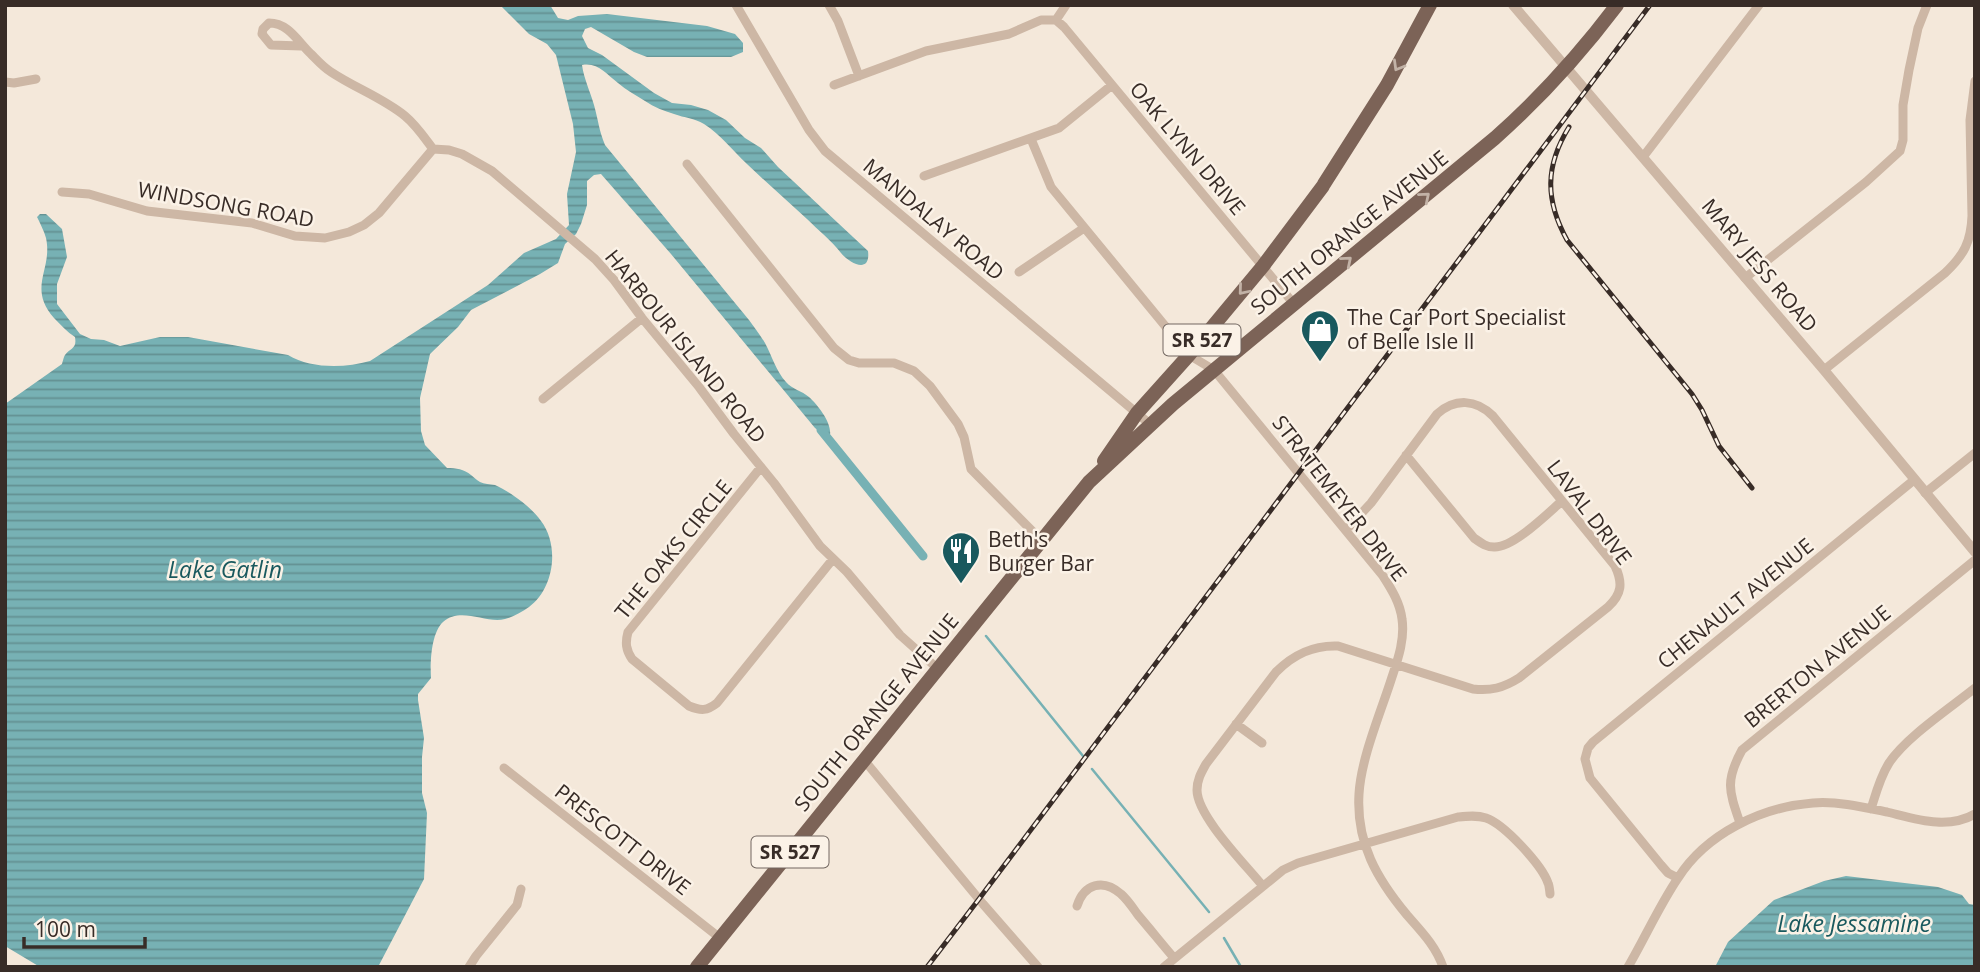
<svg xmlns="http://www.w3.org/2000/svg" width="1980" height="972" font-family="'Open Sans',sans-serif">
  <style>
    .water { fill: url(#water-rules) }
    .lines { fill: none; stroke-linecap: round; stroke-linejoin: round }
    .stream { stroke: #77b1b4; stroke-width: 2.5 }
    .canal { stroke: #77b1b4; stroke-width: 9 }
    .minor { stroke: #cdb7a5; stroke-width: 9 }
    .tertiary { stroke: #cdb7a5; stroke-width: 10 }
    .primary { stroke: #7c6357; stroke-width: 14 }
    .rail-casing { stroke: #382c27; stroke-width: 5 }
    .rail { stroke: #fbf2e7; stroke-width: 2.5; stroke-dasharray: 8; stroke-linecap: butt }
    .oneway { stroke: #c2b2a6 }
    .labels { text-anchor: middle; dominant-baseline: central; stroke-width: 5; stroke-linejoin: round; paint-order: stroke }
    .shield { fill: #fbf2e7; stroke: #726761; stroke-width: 2 }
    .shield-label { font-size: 19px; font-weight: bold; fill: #382c27 }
    .street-label { font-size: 21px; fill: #382c27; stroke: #fbf2e7 }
    .poi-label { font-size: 21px; fill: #382c27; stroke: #fbf2e7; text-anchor: start }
    .water-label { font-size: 23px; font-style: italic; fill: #19595e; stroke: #fbf2e7 }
  </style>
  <defs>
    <pattern id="water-rules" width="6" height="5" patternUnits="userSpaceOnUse" patternTransform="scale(1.75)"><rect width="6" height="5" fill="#77b1b4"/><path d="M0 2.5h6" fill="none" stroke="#639092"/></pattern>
  </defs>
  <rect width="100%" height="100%" fill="#f4e8da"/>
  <path class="water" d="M500,5h50l8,13 10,2 10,-4 29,-2 100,12 28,8 8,9v9l-12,5h-84l-13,-5 -43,-25 -6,2 -3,7 6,12 14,7 52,38 18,10 19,2 17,5 18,10 19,18 16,10 17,19 90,84c3,24 -19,12 -27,2 -10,-13 -23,-23 -34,-34 -20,-18 -40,-36 -60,-55 -14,-13 -26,-29 -43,-40 -10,-6 -19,-6 -30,-10 -10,-3 -20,-7 -29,-13 -9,-6 -19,-11 -27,-18 -12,-9 -20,-21 -36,-18 2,14 8,26 12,40 4,14 5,26 11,40l144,175c5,7 11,15 16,23 7,13 11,28 21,39 6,7 16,9 23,15 9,8 23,26 21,38l-3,2 -12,-9 -144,-174 -70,-80 -7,1 -7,6v24l-6,19 -5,10 -11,10 -7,19 -18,11 -69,36 -13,17 -28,27 -10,44 1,33 4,14 22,23c9,0 17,1 24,7 3,2 5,5 9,7 4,2 10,2 15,3 6,3 14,7 19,11 9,6 21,16 27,25 19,25 13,68 -12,86 -7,5 -16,10 -24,12 -19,5 -44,-13 -62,3 -12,11 -13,41 -12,56l-13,16v6l6,38 -2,19v36l5,20 -3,66 -46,88h-338l-35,-21v-542l57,-40c0,0 2,-8 3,-9 6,-8 12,-6 10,-18 -8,-5 -14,-12 -21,-19 -27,-31 -1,-48 -8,-80 -2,-7 -6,-15 -9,-21l3,-3h6l16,15 5,28 -10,27v20l23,30 11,5 13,1 16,6 40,-9h28l100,18c23,14 57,13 82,6l118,-76 36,-32 32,-14 13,-14 -2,-31 9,-42 -3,-28 -17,-69 -9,-11 -18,-10z
    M1846,876l92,11 24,8 7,9 6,1v62h-260l13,-25 46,-42 50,-19z"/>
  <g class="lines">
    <path class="stream" d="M986,636l97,120
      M1092,769l117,143
      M1224,938l17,29"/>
    <path class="canal" d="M821,430l102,126"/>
    <path class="minor" d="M736,5l73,125 16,21 326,274
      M829,5l9,16 21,55
      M1056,20l10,-15
      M301,46l-30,-1 -9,-11 1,-5 6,-6c20,0 29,19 42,31 6,6 12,13 20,18 24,16 52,26 74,44 11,9 19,21 28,33
      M5,82l9,1 22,-4
      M834,85l92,-34 83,-17 32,-14h15l8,7 230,277
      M1031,139l20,48 138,168 25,15 169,206c9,14 17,27 19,43 3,20 -4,40 -10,58 -11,35 -31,81 -33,117 -3,49 18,85 48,121 14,16 29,31 36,52
      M433,149l16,1 13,4 30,17 103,88 19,21 28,38 57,69 35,47 40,49 46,63 27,26 53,63 38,34
      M1643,157l116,-152
      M687,164l147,184 15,12 10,3h35l20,8 16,15 28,38 6,13 7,32 71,72
      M924,176l135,-48 53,-43
      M62,192l27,2 58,17 105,12 43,13 30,2 24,-6 15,-7 15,-12 54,-64
      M1019,272l65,-44
      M1745,278l121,-96 34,-31 3,-11v-35l6,-35 9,-42 9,-23
      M1824,370l121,-97c19,-18 26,-31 27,-57l-2,-96 5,-39
      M543,399l99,-81
      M1406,455l68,83c7,5 12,9 20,9 19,1 53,-33 68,-46
      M761,467l-133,165c-3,11 -2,18 4,27l57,47c12,5 18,5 28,-3l116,-144
      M1925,493l50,-40
      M1236,724l26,19
      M864,760l119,144 55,63
      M504,768l216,170
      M1871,809c5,-16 9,-32 18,-46 16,-25 61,-55 86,-75
      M1740,823c-11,-32 -15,-42 2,-73l233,-190
      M1678,878l-10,-5 -7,-8 -71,-87 -5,-19 3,-11 5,-6 321,-262
      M1262,885c-17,-21 -65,-69 -65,-95 0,-10 4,-17 9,-26l70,-92c18,-18 37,-27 62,-26l135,43c18,2 30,-1 46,-11l89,-71c14,-13 15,-24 7,-41l-122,-150c-17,-17 -38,-18 -56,-2l-66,89 -25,27
      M1077,906c7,-22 26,-28 44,-12 6,5 12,14 17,21 12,14 24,29 36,43
      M469,967l7,-11 41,-51 4,-16
      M1164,967l119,-97 15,-7 160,-46c10,-1 19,-2 28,1 18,6 56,47 62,65 1,1 2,10 2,11
      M1628,967c17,-29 31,-61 50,-89 28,-44 83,-71 135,-75 24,-2 50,4 74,9 29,7 60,18 88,2"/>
    <path class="tertiary" d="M1513,5l311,365 151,182"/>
    <path class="primary" d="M1324,184l63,-99 43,-80
      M1104,461l33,-48 52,-58 74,-89 60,-80
      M697,967l392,-485 84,-78 322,-266c45,-40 85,-84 122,-133"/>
    <defs>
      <path id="rail" d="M1569,127c-24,39 -24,73 -2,113l125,154 10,16 17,36 33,42
        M927,967l52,-68 671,-894"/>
    </defs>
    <use href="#rail" class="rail-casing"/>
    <use href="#rail" class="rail"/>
  </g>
  <defs><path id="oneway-chevron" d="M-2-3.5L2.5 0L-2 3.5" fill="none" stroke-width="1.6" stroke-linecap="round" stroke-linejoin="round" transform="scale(1.75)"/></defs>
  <g class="oneway">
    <use href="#oneway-chevron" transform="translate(1398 66) rotate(120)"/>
    <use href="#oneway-chevron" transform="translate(1425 197) rotate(-40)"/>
    <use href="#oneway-chevron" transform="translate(1347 261) rotate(-40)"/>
    <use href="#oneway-chevron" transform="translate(1243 290) rotate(130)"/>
  </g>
  <defs>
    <symbol id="shop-pin" viewBox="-11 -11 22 30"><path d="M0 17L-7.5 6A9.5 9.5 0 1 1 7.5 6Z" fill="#19595e" stroke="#fbf2e7"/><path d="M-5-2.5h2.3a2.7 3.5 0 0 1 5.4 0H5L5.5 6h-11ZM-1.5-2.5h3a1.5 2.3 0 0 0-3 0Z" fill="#fff"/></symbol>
    <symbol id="restaurant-pin" viewBox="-11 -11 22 30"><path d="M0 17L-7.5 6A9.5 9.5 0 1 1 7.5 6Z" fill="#19595e" stroke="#fbf2e7"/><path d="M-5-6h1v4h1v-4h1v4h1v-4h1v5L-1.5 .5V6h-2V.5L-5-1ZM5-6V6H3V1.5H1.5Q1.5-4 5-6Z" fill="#fff"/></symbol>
  </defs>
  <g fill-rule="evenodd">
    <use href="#shop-pin" x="1298" y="307" width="44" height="60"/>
    <use href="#restaurant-pin" x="939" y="529" width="44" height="60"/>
  </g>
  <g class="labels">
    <g class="shield">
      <rect x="1163.5" y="324.5" width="77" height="31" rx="5"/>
      <rect x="751.5" y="836.5" width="77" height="31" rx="5"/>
    </g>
    <g class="shield-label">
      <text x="1202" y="340">SR 527</text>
      <text x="790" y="852">SR 527</text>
    </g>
    <g class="street-label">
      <text transform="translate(1188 148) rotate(50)">OAK LYNN DRIVE</text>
      <text transform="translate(226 204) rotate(10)">WINDSONG ROAD</text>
      <text transform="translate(934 219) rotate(40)">MANDALAY ROAD</text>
      <text transform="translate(1349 232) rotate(-39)">SOUTH ORANGE AVENUE</text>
      <text transform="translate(1760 265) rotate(50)">MARY JESS ROAD</text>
      <text transform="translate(686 346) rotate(51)">HARBOUR ISLAND ROAD</text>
      <text transform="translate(1340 498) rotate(52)">STRATEMEYER DRIVE</text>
      <text transform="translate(1590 512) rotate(53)">LAVAL DRIVE</text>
      <text transform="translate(673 549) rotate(-51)">THE OAKS CIRCLE</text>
      <text transform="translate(1735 603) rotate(-39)">CHENAULT AVENUE</text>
      <text transform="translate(1817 666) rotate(-39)">BRERTON AVENUE</text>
      <text transform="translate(876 712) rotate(-51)">SOUTH ORANGE AVENUE</text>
      <text transform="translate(623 839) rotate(38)">PRESCOTT DRIVE</text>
    </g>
    <g class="poi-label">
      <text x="1347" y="317">The Car Port Specialist<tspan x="1347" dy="24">of Belle Isle ll</tspan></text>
      <text x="988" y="539">Beth's<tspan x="988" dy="24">Burger Bar</tspan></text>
    </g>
    <g class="water-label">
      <text x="225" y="569">Lake Gatlin</text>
      <text x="1854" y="923">Lake Jessamine</text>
    </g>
  </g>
  <rect width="1980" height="972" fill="none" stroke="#382c27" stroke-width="14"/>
  <path d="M24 937v10h121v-10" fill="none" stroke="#382c27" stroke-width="3.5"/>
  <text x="35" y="937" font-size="21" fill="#382c27" stroke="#fbf2e7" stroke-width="5" paint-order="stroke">100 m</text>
</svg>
